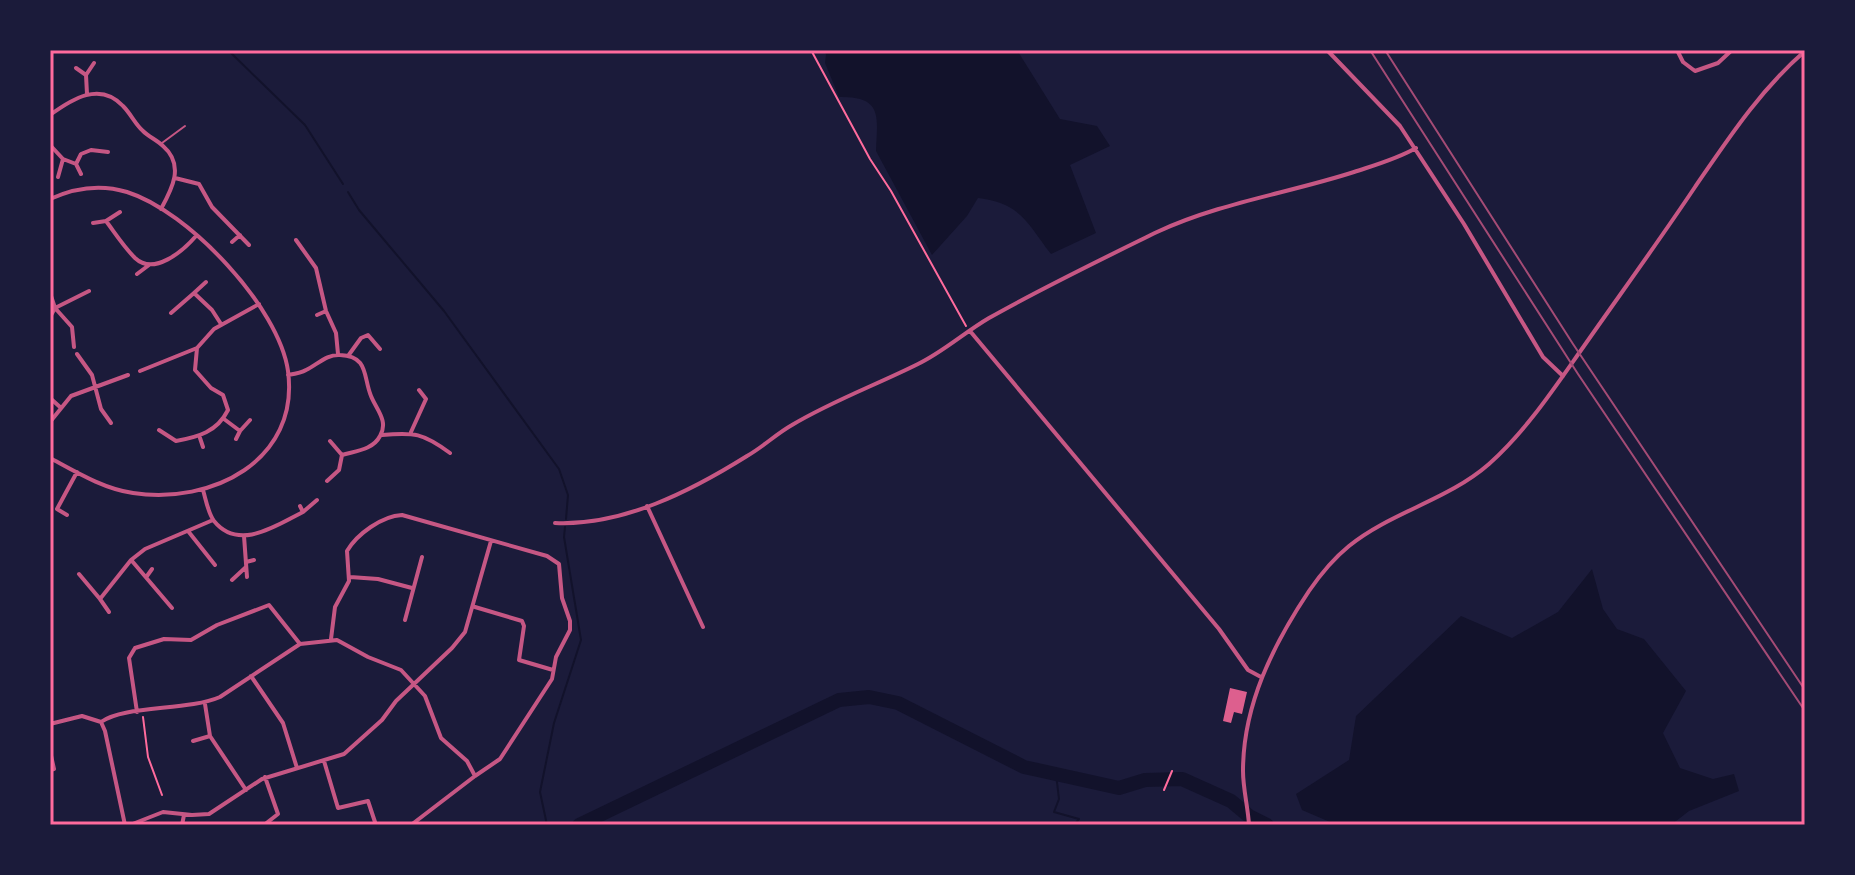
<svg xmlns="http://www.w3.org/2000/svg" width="1855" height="875" font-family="'Fira Sans',sans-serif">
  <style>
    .water { fill: #12122b }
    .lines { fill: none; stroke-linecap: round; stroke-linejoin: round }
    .stream { stroke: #12122b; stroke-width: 2 }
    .river { stroke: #12122b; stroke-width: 14 }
    .building { fill: #dd5f8e }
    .path { stroke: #ff6b9d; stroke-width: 2 }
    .service { stroke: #c65784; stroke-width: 2 }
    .minor { stroke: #c65784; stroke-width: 4 }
    .rail { stroke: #a44b75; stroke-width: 2 }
    .neatline { fill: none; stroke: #ff6b9d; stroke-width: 3 }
  </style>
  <rect width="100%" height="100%" fill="#1b1b3a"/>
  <path class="water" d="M822,50h195l43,69 37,7 13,20 -40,19 26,68 -45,21c-24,-31 -30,-51 -73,-56l-11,18 -35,39 -56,-104c1,-33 8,-55 -37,-54l-14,-34 1,-9z
    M1592,569l11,40 14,20 27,10 42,52 -23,42 17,35 33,11 21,-5 5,17 -50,20 -18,14h-334l-35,-15 -6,-16 53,-34 7,-44 105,-100 51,22 46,-26z"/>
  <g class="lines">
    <path class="stream" d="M228,50l77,75 38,59
      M348,192l11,18 85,101 115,158 9,26 -2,24
      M1056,774l3,25 -5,13 25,7 -5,6
      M547,825l-7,-33 14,-69 27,-83 -17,-103 1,-10"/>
    <path class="river" d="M579,825l260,-125 30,-3 29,6 126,64 95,21 26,-8 37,-1 49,22 18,15 18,9"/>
  </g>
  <path class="building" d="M1230,688l17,4 -5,22 -8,-2 -3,11 -8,-2z"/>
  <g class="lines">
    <path class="path" d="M811,50l59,109 21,32 75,135
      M143,717l5,40 14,38
      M1164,790l8,-19"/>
    <path class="service" d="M162,143l23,-17"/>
    <path class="minor" d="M1327,50l73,76 64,98 79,133 20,19
      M1677,50l6,12 12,9 23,-8 14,-13
      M76,68l10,7
      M87,94l-1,-19 8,-12
      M50,115c22,-16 50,-34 73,-9 8,8 12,18 20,25 6,6 14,9 20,15 22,19 9,43 -2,63
      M50,145l13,14 13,5 5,-10 10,-4 17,2
      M76,164l5,10
      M58,177l5,-18
      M175,178l24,6 13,23 37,38
      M50,199c24,-11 51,-15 77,-7 61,19 152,115 161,179 12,90 -77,134 -155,122 -29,-4 -57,-21 -83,-35
      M120,212l-14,9c9,12 18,26 29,37 19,18 48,-7 61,-22
      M93,223l13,-2
      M50,235h1
      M296,240l20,28 10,43 10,22 2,21
      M232,242l8,-7
      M137,274l12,-9
      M206,282l-12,11 18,17 9,14
      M50,293l5,15 -5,9
      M171,313l23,-20
      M317,315l9,-4
      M970,331l249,298 29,41 13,7
      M74,347l-2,-20 -17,-19 34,-17
      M77,354l15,21 9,34 10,14
      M348,356l13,-18 7,-3 12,14
      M140,371l57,-23
      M288,375c6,-1 13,-2 18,-5 12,-6 21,-16 34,-15 29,1 23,22 31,41 5,13 18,25 9,40 -7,14 -25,15 -38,19l-3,15 -12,11
      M50,398l10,9
      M224,419l16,12 10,-11
      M50,422l21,-26 57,-21
      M159,430l17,11c22,-4 41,-9 52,-31l-5,-15 -12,-7 -16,-18 2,-22 17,-19 45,-25
      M411,432l15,-33 -7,-9
      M382,435c32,-3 41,-2 68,18
      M200,438l3,9
      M236,439l4,-8
      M330,441l12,14
      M203,490c3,10 5,23 11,31 25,31 63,4 89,-9
      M300,506l3,6 14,-12
      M647,506l56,121
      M67,515l-10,-6 20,-37
      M555,523c68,3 136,-32 192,-67 16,-9 29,-22 45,-31 40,-24 84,-40 126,-61 25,-12 47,-32 71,-46 55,-31 111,-58 168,-86 62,-29 132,-39 197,-60 21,-7 43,-13 62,-24
      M188,531l27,34
      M244,536l3,41
      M132,561l40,47
      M246,562l8,-2
      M79,574l21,25
      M147,576l5,-7
      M350,577l28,2 34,9
      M232,580l14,-13
      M475,607l47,14 2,5 -5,34 34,10
      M109,612l-9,-13 31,-39 14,-11 68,-29
      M405,620l17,-63
      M300,644l37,-4 31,17 33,13 24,26 16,42 26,23 8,15 25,-17 52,-80 4,-22 14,-27v-9l-8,-23 -3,-34 -12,-8 -145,-41c-20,1 -45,19 -55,36l2,30 -14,26 -4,32
      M251,676l32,47 14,45
      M205,704l5,32 36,54
      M101,722c23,-17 87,-11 119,-25l80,-53 -31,-39 -52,20 -26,15 -27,-1 -29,9 -6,10 8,54
      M50,724l32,-8 19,6 4,9 20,94
      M193,741l17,-5
      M50,751l4,18 -4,1
      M324,761l14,47 30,-7 8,24
      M130,825l33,-13 29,3 17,-1 53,-35 82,-25 38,-34 14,-19 56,-53 13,-16 26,-91
      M182,825l2,-10
      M264,825l14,-11 -13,-37
      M411,825l64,-49
      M1249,825c-1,-18 -6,-36 -6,-54 0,-66 30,-126 66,-180 11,-16 24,-32 40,-45 42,-34 99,-46 140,-82 38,-34 66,-77 95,-118 37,-53 75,-105 111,-159 33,-48 65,-97 110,-136"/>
    <path class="rail" d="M1370,50l208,324 227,337
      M1385,50l188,294 232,346"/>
  </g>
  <rect width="1855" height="875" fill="none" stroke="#1b1b3a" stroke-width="104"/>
  <rect x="52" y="52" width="1751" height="771" class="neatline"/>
</svg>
